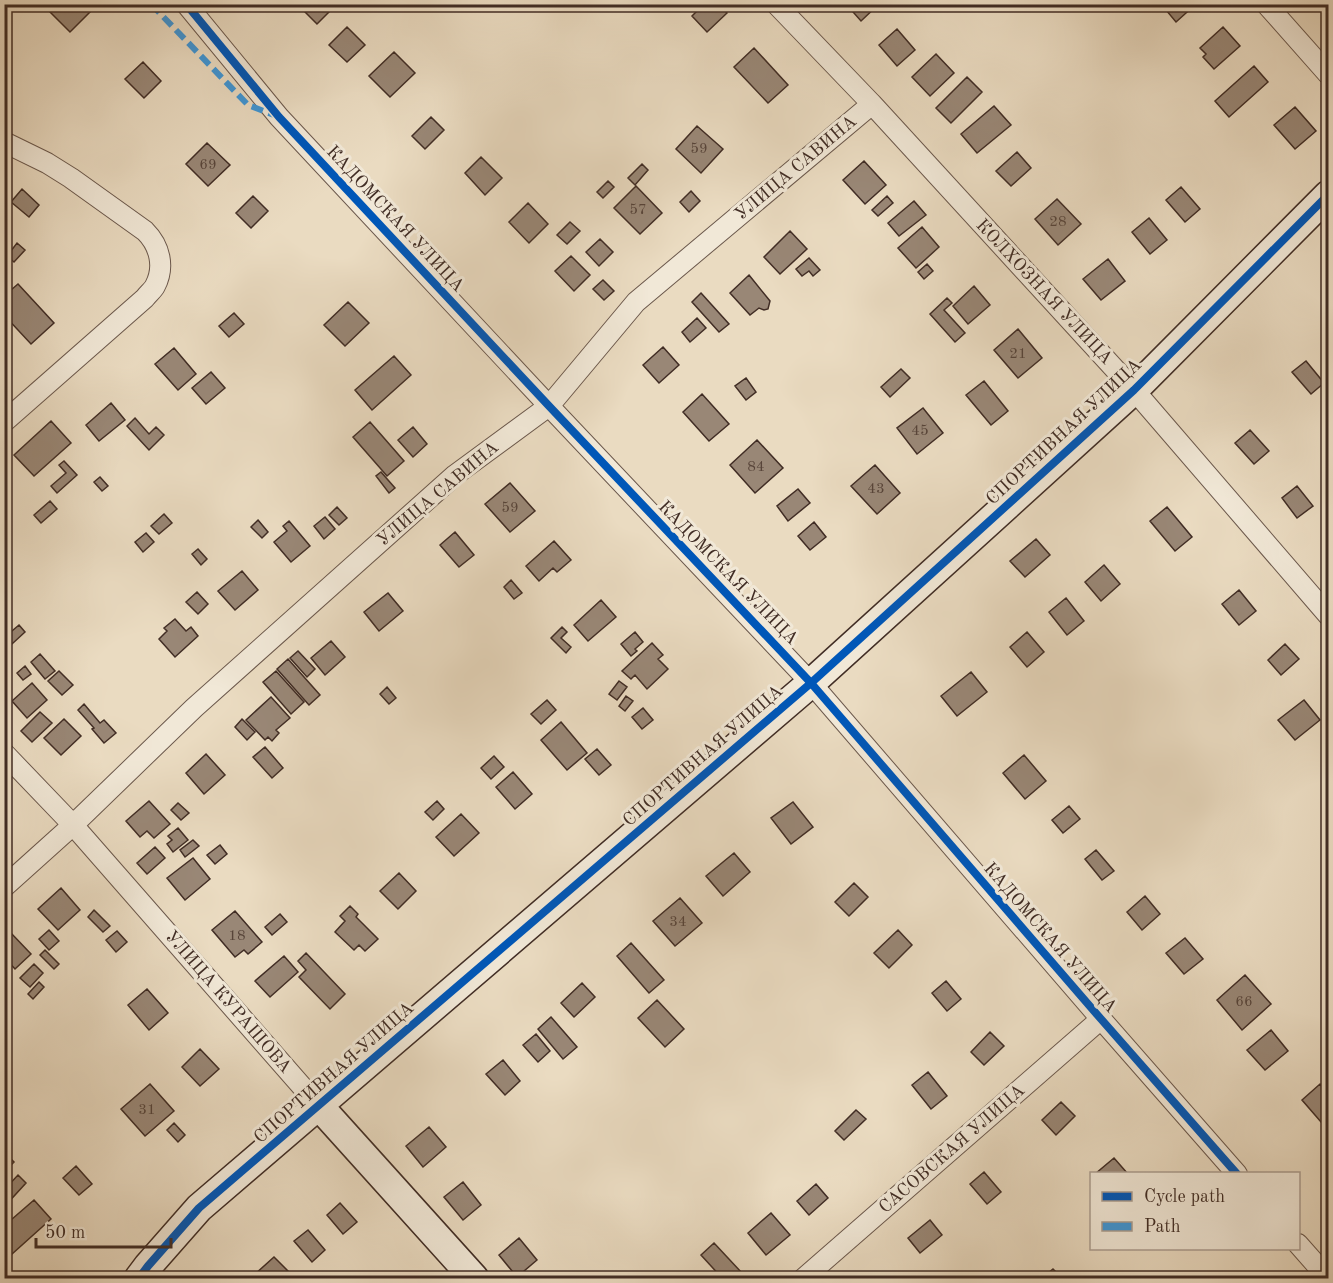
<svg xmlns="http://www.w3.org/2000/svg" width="1333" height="1283" font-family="'Old Standard TT',serif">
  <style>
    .building { fill: #998776; stroke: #412d25; stroke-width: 1.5 }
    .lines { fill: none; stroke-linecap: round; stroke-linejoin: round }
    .street-casing { stroke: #6b584c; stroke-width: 22 }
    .secondary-casing { stroke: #412d25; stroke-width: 31 }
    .street { stroke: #f1e8d7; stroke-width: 20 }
    .secondary { stroke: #f1e8d7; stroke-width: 28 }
    .quiet { stroke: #3f96d6; stroke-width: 6; stroke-dasharray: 12 6; stroke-linecap: butt }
    .cycleway-casing { stroke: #f1e8d7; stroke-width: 11 }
    .cycleway { stroke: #0057b8; stroke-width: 8 }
    .labels { text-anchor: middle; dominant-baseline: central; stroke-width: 6; stroke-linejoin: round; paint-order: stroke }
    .number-label { font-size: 15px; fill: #574439 }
    .street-label { font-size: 18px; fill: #412d25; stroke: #f1e8d7 }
  </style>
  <rect width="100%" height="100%" fill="#eadbc1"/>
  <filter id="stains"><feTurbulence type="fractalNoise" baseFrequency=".00333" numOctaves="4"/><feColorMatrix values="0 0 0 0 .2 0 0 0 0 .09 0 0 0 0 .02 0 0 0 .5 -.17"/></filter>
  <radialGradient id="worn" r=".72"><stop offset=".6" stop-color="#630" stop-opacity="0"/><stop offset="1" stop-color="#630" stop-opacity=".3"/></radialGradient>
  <path class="building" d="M56,4h26l8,8 -20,20 -21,-21z
    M308,4h23l3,3 -17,17 -14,-14z
    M704,4h15l8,9 -20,19 -15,-16z
    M846,4h33l-18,17z
    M1161,4h35l-20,18z
    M347,27l18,18 -18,17 -18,-17z
    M1223,27l17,19 -26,23 -11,-12 3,-3 -6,-6z
    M897,29l18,21 -18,16 -18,-21z
    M754,48l34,37 -20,18 -34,-36z
    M394,52l21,21 -25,24 -21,-21z
    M936,54l18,19 -24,23 -18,-19z
    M143,62l18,19 -17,17 -19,-19z
    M1254,66l14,16 -39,35 -14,-16z
    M967,77l15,15 -31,31 -15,-15z
    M994,106l17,19 -34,28 -16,-19z
    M1295,107l21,24 -21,18 -21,-24z
    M431,117l13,13 -19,19 -13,-13z
    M697,126l26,23 -22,24 -25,-24z
    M207,143l23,22 -22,21 -22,-22z
    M1017,152l14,16 -20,18 -15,-15z
    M481,157l21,21 -17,17 -20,-22z
    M864,161l22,24 -21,19 -22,-24z
    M642,164l6,6 -13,15 -7,-7z
    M608,181l6,6 -11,11 -6,-6z
    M636,186l26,27 -22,21 -26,-26z
    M1181,187l19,22 -15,13 -19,-22z
    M22,189l17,16 -10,12 -18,-15z
    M691,191l9,10 -11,11 -9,-10z
    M253,196l15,15 -17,17 -15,-15z
    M887,196l6,7 -15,13 -6,-6z
    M1057,199l24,25 -23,21 -23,-26z
    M914,201l12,14 -27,21 -11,-13z
    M528,203l20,21 -19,19 -20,-21z
    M1149,218l18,22 -17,14 -18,-22z
    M570,222l10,9 -13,13 -10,-9z
    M922,227l17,20 -23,21 -18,-20z
    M790,231l17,18 -27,25 -16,-17z
    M600,239l13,13 -14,14 -13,-14z
    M17,243l8,7 -11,12 -7,-6z
    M571,256l19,19 -16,16 -19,-20z
    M809,258l11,12 -7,6 -4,-5 -7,5 -6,-7z
    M1108,259l17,22 -24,19 -18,-21z
    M927,264l6,7 -9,8 -6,-7z
    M749,275l21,26 -2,8 -4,1 -5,-2 -9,7 -20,-22z
    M603,280l11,11 -10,9 -11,-11z
    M18,284l36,39 -23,21 -27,-29v-19z
    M974,286l16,19 -22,19 -15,-18z
    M701,293l28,31 -10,8 -27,-30z
    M947,298l5,5 -8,7 21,23 -10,9 -25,-28z
    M348,302l21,21 -24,23 -21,-21z
    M234,313l10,11 -15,13 -10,-11z
    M697,318l9,10 -16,14 -8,-10z
    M1018,329l24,29 -24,20 -24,-28z
    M663,347l16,18 -20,18 -16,-18z
    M174,348l22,26 -18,16 -23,-26z
    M394,356l17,19 -39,35 -17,-20z
    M1306,361l18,22 -13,11 -19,-22z
    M901,369l9,9 -20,19 -9,-10z
    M211,372l14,16 -19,16 -14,-16z
    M746,378l10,14 -10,8 -11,-14z
    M984,381l24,30 -17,14 -25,-30z
    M702,394l27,30 -20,17 -26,-29z
    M111,403l14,17 -26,21 -13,-16z
    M923,408l20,25 -26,21 -20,-26z
    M135,418l14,16 7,-7 8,8 -15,15 -22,-24z
    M51,421l20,22 -37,33 -20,-21z
    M370,422l34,39 -17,15 -34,-39z
    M413,427l14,17 -14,13 -15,-17z
    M1250,430l19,21 -15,13 -19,-21z
    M757,440l26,28 -28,25 -25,-28z
    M64,461l13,14 -20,18 -6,-7 15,-13 -7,-8z
    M875,465l25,28 -23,21 -26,-28z
    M381,472l14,16 -6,5 -13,-17z
    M100,477l8,9 -6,5 -8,-9z
    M510,483l25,28 -25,21 -25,-28z
    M1297,486l16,20 -16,12 -15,-20z
    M798,489l12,14 -22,18 -11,-15z
    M50,501l7,8 -16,14 -7,-8z
    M337,507l10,11 -8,7 -10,-10z
    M1167,507l25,30 -17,14 -25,-30z
    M164,514l8,9 -13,11 -8,-8z
    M325,517l10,12 -11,10 -10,-13z
    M258,520l10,12 -6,6 -11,-11z
    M289,521l21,25 -19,16 -17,-20 13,-11 -4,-5z
    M814,522l12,15 -16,13 -12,-14z
    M455,532l19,23 -15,12 -19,-22z
    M146,533l8,9 -11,10 -8,-10z
    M1036,539l14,16 -25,22 -15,-16z
    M554,541l17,19 -14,12 -4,-4 -14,13 -13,-15z
    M198,549l9,10 -6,6 -9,-11z
    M1104,565l16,19 -19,17 -16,-19z
    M242,571l16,19 -23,20 -17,-19z
    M511,580l11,13 -8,6 -10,-12z
    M1239,590l17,21 -17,14 -17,-21z
    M197,592l11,12 -10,10 -12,-12z
    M388,593l15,18 -24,20 -15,-19z
    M1066,598l18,23 -17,14 -18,-23z
    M601,600l15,17 -28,24 -14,-16z
    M175,619l11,12 5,-4 7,9 -23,21 -16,-18 8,-8 -3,-3z
    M19,625l6,7 -13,12 -6,-8z
    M562,627l5,5 -6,6 10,9 -5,6 -15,-15z
    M635,632l8,10 -8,7 2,2 -6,5 -10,-12z
    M1027,632l17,20 -17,15 -17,-20z
    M331,641l14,16 -20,18 -14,-17z
    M652,643l11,12 -5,4 10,10 -21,20 -12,-14 -4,4 -9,-8z
    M1285,644l14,15 -18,16 -13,-15z
    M298,651l17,18 -8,8 -17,-19z
    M40,654l15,17 -10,8 -14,-17z
    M288,659l32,36 -11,10 -32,-36z
    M25,666l6,8 -8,6 -6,-7z
    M59,671l14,14 -11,10 -14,-14z
    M276,671l28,31 -13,12 -28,-32z
    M971,672l16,20 -30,24 -16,-20z
    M619,681l8,6 -10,13 -8,-6z
    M32,683l15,17 -20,18 -15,-17z
    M387,687l9,11 -7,6 -9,-10z
    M626,696l7,5 -8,10 -6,-5z
    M271,697l19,21 -14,12 3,3 -7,8 -4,-4 -3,3 -19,-20z
    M547,700l9,10 -15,14 -10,-10z
    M1304,700l16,20 -25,20 -17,-20z
    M84,704l16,19 4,-3 12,13 -12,10 -12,-14 2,-1 -16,-18z
    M643,708l10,12 -11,9 -10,-12z
    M40,712l12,11 -20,19 -11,-11z
    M64,719l17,17 -20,19 -17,-17z
    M242,719l13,13 -8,8 -12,-13z
    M561,722l26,31 -20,17 -26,-30z
    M265,747l18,21 -11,10 -19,-21z
    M597,749l14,16 -12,10 -14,-16z
    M206,754l19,21 -21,19 -18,-21z
    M1024,755l22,26 -21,18 -22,-26z
    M494,756l10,11 -13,12 -10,-11z
    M513,772l19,22 -17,15 -19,-22z
    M149,801l21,23 -16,14 -7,-7 -7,6 -14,-16z
    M437,801l7,8 -11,11 -8,-8z
    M793,802l20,25 -22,17 -20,-26z
    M178,803l11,10 -8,7 -10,-10z
    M1069,806l11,13 -17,14 -11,-13z
    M461,814l18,19 -25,23 -18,-19z
    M178,828l10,12 -15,12 -6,-8 5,-4 -4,-4z
    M193,840l6,6 -14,11 -5,-7z
    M220,845l7,9 -12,10 -8,-9z
    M155,847l10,11 -18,16 -10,-11z
    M1096,850l18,21 -12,9 -17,-21z
    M734,853l16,19 -27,24 -17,-20z
    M193,858l17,21 -25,21 -18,-22z
    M399,873l17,18 -18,18 -18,-18z
    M854,883l14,14 -19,19 -14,-14z
    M61,888l19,22 -22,20 -20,-21z
    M1145,896l15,18 -18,16 -15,-18z
    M680,898l22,25 -27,23 -22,-25z
    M350,906l8,8 -2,3 22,22 -13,12 -6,-6 -5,5 -19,-18 10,-11 -5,-5z
    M94,910l16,16 -7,6 -15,-15z
    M235,911l27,31 -14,12 -4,-4 -9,7 -23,-27z
    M280,914l7,8 -15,13 -7,-8z
    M49,930l10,11 -10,9 -10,-11z
    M898,930l14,15 -23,23 -15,-15z
    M117,931l10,11 -11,10 -10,-12z
    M10,932l21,22 -16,15 -11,-12v-19z
    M1185,938l18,21 -19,15 -18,-21z
    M631,943l33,37 -15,13 -32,-37z
    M45,950l14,14 -5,5 -14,-14z
    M306,953l39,41 -15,15 -31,-32 7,-7 -8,-9z
    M284,956l14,16 -28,25 -15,-16z
    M34,964l9,9 -13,14 -10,-9z
    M1245,975l26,29 -29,26 -25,-30z
    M946,981l15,18 -14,12 -15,-18z
    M39,982l5,5 -11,12 -5,-5z
    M582,983l13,14 -21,20 -13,-14z
    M147,989l21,24 -19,17 -21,-25z
    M657,1000l27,29 -19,18 -27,-29z
    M551,1017l26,30 -14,12 -25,-30z
    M1271,1030l17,21 -23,19 -18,-20z
    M990,1032l14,14 -20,19 -13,-13z
    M536,1034l14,17 -12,11 -15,-17z
    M200,1049l19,20 -19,17 -18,-19z
    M503,1060l17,21 -15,14 -19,-21z
    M928,1072l19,24 -16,13 -19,-24z
    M150,1084l24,27 -29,25 -24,-27z
    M1320,1084l8,11v21l-7,6 -19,-22z
    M1061,1102l14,14 -19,19 -14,-15z
    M856,1110l10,9 -22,21 -9,-9z
    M174,1123l11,12 -7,7 -11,-12z
    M429,1127l17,20 -23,20 -17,-21z
    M4,1152l10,10 -10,10z
    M1114,1158l14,16h-33z
    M76,1166l16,18 -13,11 -16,-17z
    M984,1172l17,20 -14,12 -17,-20z
    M18,1175l8,8 -22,24v-17z
    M463,1182l18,23 -18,15 -19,-23z
    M816,1184l12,14 -19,17 -12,-14z
    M34,1200l17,19 -39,35 -8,-7v-21z
    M340,1203l17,19 -14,12 -16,-19z
    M771,1213l19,22 -24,20 -18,-22z
    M930,1220l12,15 -22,18 -12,-15z
    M308,1230l17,20 -13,12 -18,-21z
    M519,1238l18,22 -20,17 -18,-22z
    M714,1243l28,30 -6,5h-14l-21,-23z
    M274,1257l21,21h-37l-4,-3z
    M1053,1269l9,9h-20z"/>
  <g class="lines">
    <defs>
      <path id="street" d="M186,4l93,113 270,289 262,277 290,336 136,155
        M776,4l96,100 262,286 194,225
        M1266,4l62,70
        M4,142l43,21 24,15 74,53c15,15 20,36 10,55 -2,4 -7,8 -10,12l-141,124
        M4,753l69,72 246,281
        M4,887l69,-62 121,-117 261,-233 94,-69 87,-104 236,-198
        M1298,1244l30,34
        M804,1278l297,-259"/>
      <path id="secondary" d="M319,1106l155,172
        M139,1278l9,-12 51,-58 612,-525 323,-293 194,-195"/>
    </defs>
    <use href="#street" class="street-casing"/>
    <use href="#secondary" class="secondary-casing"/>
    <use href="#street" class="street"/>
    <use href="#secondary" class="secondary"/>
    <path class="quiet" d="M151,4l97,101 26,10"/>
    <defs>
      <path id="cycleway" d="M186,4l93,113 270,289 262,277 290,336 136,155
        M139,1278l9,-12 51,-58 612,-525 323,-293 194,-195"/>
    </defs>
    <use href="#cycleway" class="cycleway-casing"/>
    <use href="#cycleway" class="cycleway"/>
  </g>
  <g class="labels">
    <g class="number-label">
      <text x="699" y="149">59</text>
      <text x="208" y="165">69</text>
      <text x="638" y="210">57</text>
      <text x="1058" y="222">28</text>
      <text x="1018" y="354">21</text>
      <text x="920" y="431">45</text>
      <text x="756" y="467">84</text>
      <text x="876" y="489">43</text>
      <text x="510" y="508">59</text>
      <text x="678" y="922">34</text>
      <text x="237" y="936">18</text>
      <text x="1244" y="1002">66</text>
      <text x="147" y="1110">31</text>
    </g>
    <g class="street-label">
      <text transform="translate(796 168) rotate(-40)">УЛИЦА САВИНА</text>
      <text transform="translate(395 219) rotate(47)">КАДОМСКАЯ УЛИЦА</text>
      <text transform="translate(1044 292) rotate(47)">КОЛХОЗНАЯ УЛИЦА</text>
      <text transform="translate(1064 432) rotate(-43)">СПОРТИВНАЯ УЛИЦА</text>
      <text transform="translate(438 494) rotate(-40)">УЛИЦА САВИНА</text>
      <text transform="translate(728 573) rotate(46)">КАДОМСКАЯ УЛИЦА</text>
      <text transform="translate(703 756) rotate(-41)">СПОРТИВНАЯ УЛИЦА</text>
      <text transform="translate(1050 938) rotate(49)">КАДОМСКАЯ УЛИЦА</text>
      <text transform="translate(228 1002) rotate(49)">УЛИЦА КУРАШОВА</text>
      <text transform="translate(334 1073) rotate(-41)">СПОРТИВНАЯ УЛИЦА</text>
      <text transform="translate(952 1149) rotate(-41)">САСОВСКАЯ УЛИЦА</text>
    </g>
  </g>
  <rect width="1333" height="1283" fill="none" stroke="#eadbc1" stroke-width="24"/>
  <rect x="6" y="6" width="1321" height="1271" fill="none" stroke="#412d25" stroke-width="3"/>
  <rect x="12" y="12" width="1309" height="1259" fill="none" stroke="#412d25" stroke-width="1.5"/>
  <rect x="1090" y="1172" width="210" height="78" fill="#f1e8d7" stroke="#ab9d90" stroke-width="1.5"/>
  <rect x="1102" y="1192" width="30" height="9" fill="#0057b8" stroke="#ab9d90" stroke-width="1.5"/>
  <text x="1144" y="1202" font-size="18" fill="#412d25">Cycle path</text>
  <rect x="1102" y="1222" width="30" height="9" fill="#3f96d6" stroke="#ab9d90" stroke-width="1.5"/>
  <text x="1144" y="1232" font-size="18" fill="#412d25">Path</text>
  <path d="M36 1238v9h135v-9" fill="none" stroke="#412d25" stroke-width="3"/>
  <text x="45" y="1238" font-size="18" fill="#412d25" stroke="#f1e8d7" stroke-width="4.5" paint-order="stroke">50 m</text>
  <rect width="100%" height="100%" filter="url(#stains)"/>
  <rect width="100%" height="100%" fill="url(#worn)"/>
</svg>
